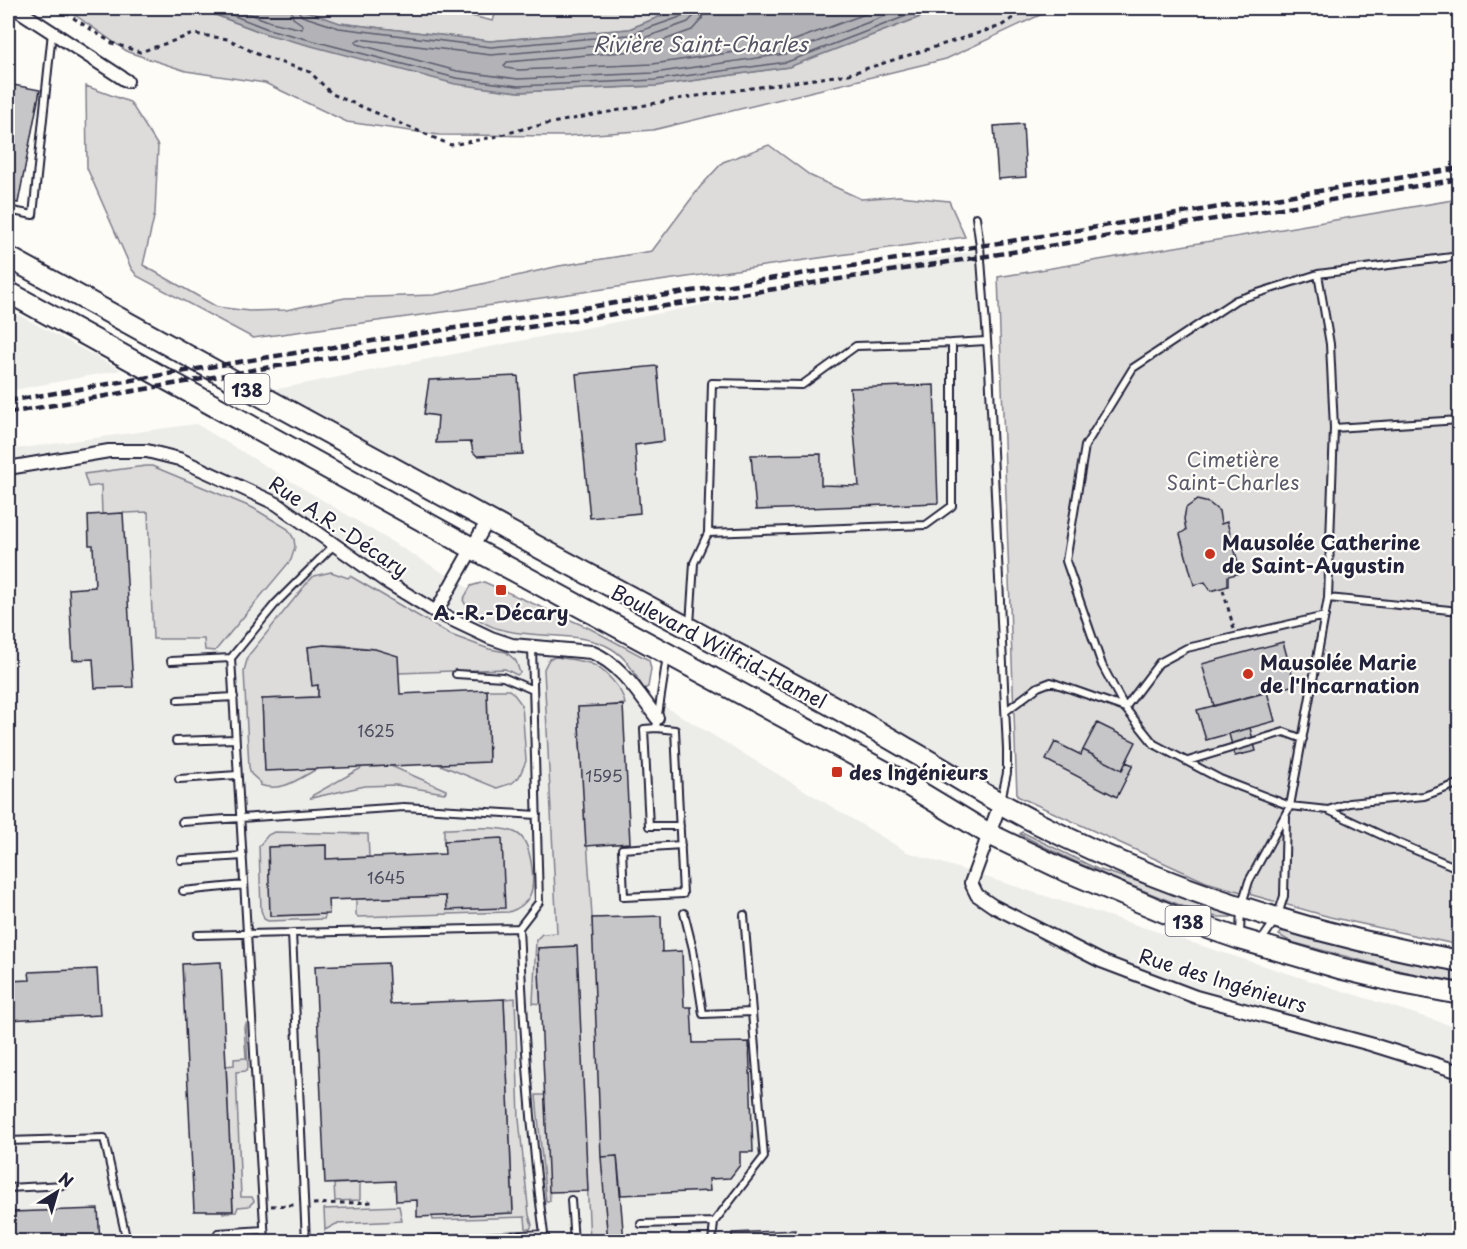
<svg xmlns="http://www.w3.org/2000/svg" width="1467" height="1249" font-family="'Playpen Sans',sans-serif">
  <style>
    .built { fill: #ecece9 }
    .green { fill: #dddcdb; stroke: #807f8b; stroke-width: 1.5 }
    .water { fill: #b2b2b7; stroke: #787885; stroke-width: 1.5 }
    .lines { fill: none; stroke-linecap: round; stroke-linejoin: round }
    .shore { stroke: #5c5c6d; stroke-width: 1.5 }
    .building { fill: #c6c6c8; stroke: #22223b; stroke-width: 1.5 }
    .service-casing { stroke: #22223b; stroke-width: 10 }
    .minor-casing { stroke: #22223b; stroke-width: 16 }
    .primary-casing { stroke: #22223b; stroke-width: 24 }
    .path { stroke: #22223b; stroke-width: 3; stroke-dasharray: 4.5 4.5; stroke-linecap: butt }
    .service { stroke: #fdfcf7; stroke-width: 6 }
    .minor { stroke: #fdfcf7; stroke-width: 12 }
    .primary { stroke: #fdfcf7; stroke-width: 20 }
    .rail { stroke: #22223b; stroke-width: 4.5; stroke-dasharray: 9 4.5; stroke-linecap: butt }
    .poi-dot { fill: #c8321e; stroke: #fdfcf7; stroke-width: 2 }
    .labels { text-anchor: middle; dominant-baseline: central; stroke-width: 4.5; stroke-linejoin: round; paint-order: stroke }
    .number-label { font-size: 16px; fill: #4b4b5e }
    .shield { fill: #fdfcf7; stroke: #646373; stroke-width: 1.5 }
    .shield-label { font-size: 18px; font-weight: bold; fill: #22223b }
    .park-label { font-size: 20px; fill: #5a5a6b; stroke: #fdfcf7 }
    .street-label { font-size: 20px; fill: #22223b; stroke: #fdfcf7 }
    .poi-label { font-size: 20px; font-weight: bold; fill: #22223b; stroke: #fdfcf7; text-anchor: start }
    .water-label { font-size: 21px; font-style: italic; fill: #545466; stroke: #fdfcf7 }
  </style>
  <rect width="100%" height="100%" fill="#fdfcf7"/>
  <filter id="ink" filterUnits="userSpaceOnUse"><feTurbulence type="fractalNoise" baseFrequency=".0167" numOctaves="2"/><feDisplacementMap in="SourceGraphic" scale="12" xChannelSelector="R" yChannelSelector="G"/><feConvolveMatrix kernelMatrix="1 2 1 2 8 2 1 2 1" color-interpolation-filters="sRGB"/></filter>
  <g filter="url(#ink)">
    <path class="built" d="M974,251l15,116 18,382 -7,55 -748,-413 31,-3z
      M8,309l113,61 -113,21z
      M196,424l711,428 552,176v213h-1451v-791z"/>
    <path class="green" d="M65,8h132l69,26 252,58 138,-6 132,-19 156,-59h111l-109,51 -293,71 -87,6 -127,-1 -92,-13 -82,-39 -79,-12 -58,-19z
      M297,8h141l55,13 4,-13h199l-25,4 -42,17 -139,12 -151,-18z
      M86,86l44,16 28,44 -3,67 -12,52 74,42 32,4 37,-1 59,-12 89,-3 125,-29 93,-15 48,-64 23,-25 46,-17 42,31 50,23 38,-3 50,5 16,36 -507,73 -205,28 -116,-62 -6,-8 -44,-100z
      M1459,199v746l-129,-28 -124,-35 -189,-86 -19,-519z
      M146,466h6l101,42 35,21 6,10 1,8 -4,13 -76,91 -10,-1 -1,-11h-51l-5,-127 -46,2 -1,-29 -13,2 -4,-13z
      M331,572l17,6 2,-2 101,59 38,14 17,3 10,9 4,12 -3,2 -12,-6 -106,4 -24,-24 -34,-4 -33,2 4,38h6v12l-56,2 3,71 52,-1c-19,10 -35,24 -57,16l1,-2 -10,-9 -2,-7 -5,-96 4,-15 59,-73 7,-7z
      M484,582l105,46 60,32 2,9 -3,18 -4,2c-10,-16 -16,-30 -32,-40 -43,-27 -123,4 -149,-49l8,-14z
      M556,657c11,2 22,3 33,6 15,5 34,26 36,41l-47,4c4,70 10,139 14,209 8,108 7,217 16,324h-18l-14,-295 -38,2 3,56 -8,-1 3,-63 6,-6 15,-1 -13,-264 5,-10z
      M487,690h22l4,3 9,12 4,56 -7,16 -7,6 -15,5 -59,-24 51,-3z
      M391,766l55,24v2l-2,1 -48,-8 -31,1 -54,12 2,-3 50,-28z
      M444,829c18,0 58,-5 74,5 13,8 18,47 12,61 -4,9 -12,14 -21,17l-151,5 -2,-2v-16l90,-3 1,14 55,-71 -58,2z
      M274,832l94,2 1,23 -43,2v-14l-57,2 2,69 55,-2 -2,5 -56,2 -4,-2 -3,-9 -2,-64 9,-11z
      M1022,832l75,37 98,30 38,16 -2,2h-13l-15,-3c-62,-24 -124,-48 -183,-80z
      M1283,930l98,26 78,14v12l-54,-10 -114,-30 -12,-7z
      M515,998l4,121 10,96 3,10 -2,4h-4l-1,-12 -92,3 -1,-4 81,-3 -9,-214z
      M246,1024l2,44 -2,3 -10,1 5,125h11l2,4 -5,5 -11,1 -2,5 -13,1v-2l10,-1 -7,-144 8,-1v-6l12,-1 -2,-31z
      M536,1095h9l5,106h-4z
      M360,1183v17l-25,1 -1,-17z
      M399,1206l3,15 -66,3 -11,6 -1,-21z"/>
    <path class="water" d="M197,8h100l43,15 150,18 139,-12 42,-17 25,-4h248l-155,59 -133,19 -138,6 -63,-8 -189,-50z"/>
    <g class="lines">
      <path class="shore" d="M214,8l54,21 188,49 62,8 137,-6 132,-18 140,-54
        M234,8l37,14 31,7 1,-4 -10,-7 -2,-10
        M298,8l1,4 3,4 37,12 152,19 138,-12 54,-19 4,-4v-4
        M695,8l-1,8 -6,6 -58,21 -139,12 -132,-16 -4,3 2,2 100,27 61,8 136,-6 131,-19 121,-46
        M704,8l-2,11 -10,11 -58,21 -127,11 -3,4 2,2 13,2 134,-6 129,-19 99,-37"/>
    </g>
    <path class="building" d="M8,84l32,6 -22,113 -10,-2z
      M1023,124l3,53 -28,2 -4,-53z
      M657,366l7,75 -29,4 5,68 -50,5 -14,-144z
      M518,376l5,78 -46,2 -4,-4 -2,-10 -35,1 2,-27 -14,-2 5,-34z
      M934,385l4,118 -182,7 -5,-55 70,-1v31l38,1 -9,-98z
      M1197,500l12,3 10,8 2,13 6,-2 14,51 -13,3v10l-17,5 -6,-9 -11,3 -14,-51 6,-4 -2,-11 2,-11z
      M123,513l10,174 -38,1 -2,-29 -20,1 -4,-71 26,-2 -2,-42h-4l-1,-30z
      M1283,642l12,43 -81,21 -12,-42z
      M324,645l51,4 23,7 2,38 87,-4 2,72 -224,9 -3,-72 56,-2v-12l-6,1 -4,-39z
      M1267,692l8,29 -69,19 -9,-30z
      M623,705l7,138 -44,3 -8,-139z
      M1097,723l39,19 -14,28 -39,-20z
      M1250,728l6,23 -21,5 -6,-22z
      M1055,742l26,13 2,-5 39,20 4,-8 7,3 -16,32 -71,-37z
      M502,838l3,70 -58,2 -1,-14 -118,4 1,14 -59,2 -2,-69 58,-2v14l119,-5 -1,-13z
      M661,916l1,36 20,-1 2,56h7l2,36 56,-1 4,110h-13v13l-10,13 -21,1 1,12 -89,4 -4,-39 -16,1 -9,-239z
      M577,946l11,245 -39,1 -11,-244z
      M221,962l12,249h-39l-12,-247z
      M388,963l2,41 114,-5 9,214 -96,4v-17l-21,1 -1,-20 -70,3 -10,-218z
      M97,969l3,46 -92,5v-39l22,-1 -1,-8z
      M617,1156l7,86h-16l-7,-85z
      M98,1209l2,33h-88l-1,-30z
      M795,1230l1,12h-64v-9z"/>
    <g class="lines">
      <defs>
        <path id="service" d="M8,210l25,5 19,-183
          M976,217l4,29 9,121 18,382v24l-6,27
          M1460,256l-142,18 -82,26 -103,68 -48,78 -19,115 36,104 23,43 29,36 66,35 70,27 38,4 68,32 64,27
          M952,343l-96,3 -54,39 -90,-2 -4,150 218,-8 26,-19v-163l34,-2
          M1334,428l126,-8
          M1328,598l132,13
          M690,625l4,-62 14,-30
          M667,656l-11,72 19,2 8,164 -59,3 -2,-48 59,-4
          M171,661l60,-3
          M456,674l47,3 30,13
          M178,700l56,-3
          M1006,711l32,-24 13,-5 74,26 34,-45 28,-15 138,-32
          M656,728l-12,1 5,97h31
          M176,741l59,-2
          M1188,761l96,-29 19,7
          M179,779l58,-4
          M1328,810l21,-7 75,-7 36,-13
          M182,822l222,-15 133,8
          M181,860l62,-4
          M183,891l61,-6
          M684,913l9,36 10,65 49,-2 -8,-97
          M519,928l20,-26 -7,-255
          M197,935l95,-2
          M1240,935l1,-28 8,-26 41,-75 38,-208 6,-170 -4,-84 -12,-70
          M1261,941l16,-23 7,-22 2,-79
          M8,1141l96,-3 23,104
          M8,1188l57,-3
          M571,1200l3,42
          M641,1224l73,-2 50,-65 -12,-145
          M218,1233l46,-3
          M265,1242l-34,-584 45,-55 58,-58
          M306,1242l-14,-309 227,-5c5,104 11,203 25,306
          M382,1242l162,-8 3,8
          M712,1242l2,-20"/>
        <path id="minor" d="M15,8l112,73
          M8,468l101,-17h38l32,8 98,45 110,78 49,30 55,26 21,7 79,7c30,12 47,41 66,66
          M436,612l52,-92
          M1000,804l-29,79 6,12 16,11 108,55 95,36 174,47 90,28"/>
        <path id="primary" d="M8,257c242,133 485,267 729,397 58,31 115,62 171,95 43,24 83,51 127,73 133,68 278,113 425,139
          M8,292l464,256 421,228 96,58 75,36 112,47 64,22 99,29 58,14 63,12"/>
      </defs>
      <use href="#service" class="service-casing"/>
      <use href="#minor" class="minor-casing"/>
      <use href="#primary" class="primary-casing"/>
      <path class="path" d="M58,8l54,35 28,9 54,-18 34,5 33,17 49,16 22,22 119,51 43,-8 32,-9 151,-29 172,-25 152,-48 27,-18
        M1455,265l5,68
        M1223,590l11,39
        M1459,619l1,16
        M313,1204l61,-2
        M271,1206l24,-1"/>
      <use href="#service" class="service"/>
      <use href="#minor" class="minor"/>
      <use href="#primary" class="primary"/>
      <path class="rail" d="M8,401l255,-43 717,-112 480,-78
        M8,413l257,-45 716,-111 479,-78"/>
    </g>
  </g>
  <g class="poi-dot">
    <circle cx="1210" cy="554" r="6"/>
    <rect x="495" y="584" width="12" height="12" rx="3"/>
    <circle cx="1248" cy="674" r="6"/>
    <rect x="831" y="766" width="12" height="12" rx="3"/>
  </g>
  <g class="labels">
    <g class="number-label">
      <text x="376" y="730">1625</text>
      <text x="604" y="775">1595</text>
      <text x="386" y="877">1645</text>
    </g>
    <g class="shield">
      <rect x="224.5" y="374" width="45" height="30" rx="4.5"/>
      <rect x="1165.5" y="906" width="45" height="30" rx="4.5"/>
    </g>
    <g class="shield-label">
      <text x="247" y="389">138</text>
      <text x="1188" y="921">138</text>
    </g>
    <g class="park-label">
      <text x="1233" y="459">Cimetière<tspan x="1233" dy="23">Saint-Charles</tspan></text>
    </g>
    <g class="street-label">
      <text transform="translate(339 526) rotate(34)">Rue A.R.-Décary</text>
      <text transform="translate(719 646) rotate(28)">Boulevard Wilfrid-Hamel</text>
      <text transform="translate(1223 980) rotate(17)">Rue des Ingénieurs</text>
    </g>
    <g class="poi-label">
      <text x="1222" y="542">Mausolée Catherine<tspan x="1222" dy="23">de Saint-Augustin</tspan></text>
      <text x="501" y="612" text-anchor="middle">A.-R.-Décary</text>
      <text x="1260" y="662">Mausolée Marie<tspan x="1260" dy="23">de l'Incarnation</tspan></text>
      <text x="849" y="772">des Ingénieurs</text>
    </g>
    <g class="water-label">
      <text x="700" y="43">Rivière Saint-Charles</text>
    </g>
  </g>
  <rect width="1467" height="1249" fill="none" stroke="#fdfcf7" stroke-width="30"/>
  <rect x="15" y="15" width="1437" height="1219" fill="none" stroke="#22223b" stroke-width="2" filter="url(#ink)"/>
  <g transform="translate(57 1192) rotate(37)" stroke="#fdfcf7" stroke-width="4.5" paint-order="stroke">
  <path d="M0-4.5L10 22L0 15L-10 22Z" fill="#22223b"/>
  <text y="-9" font-size="16" font-weight="bold" text-anchor="middle" fill="#22223b">N</text>
  </g>
</svg>
